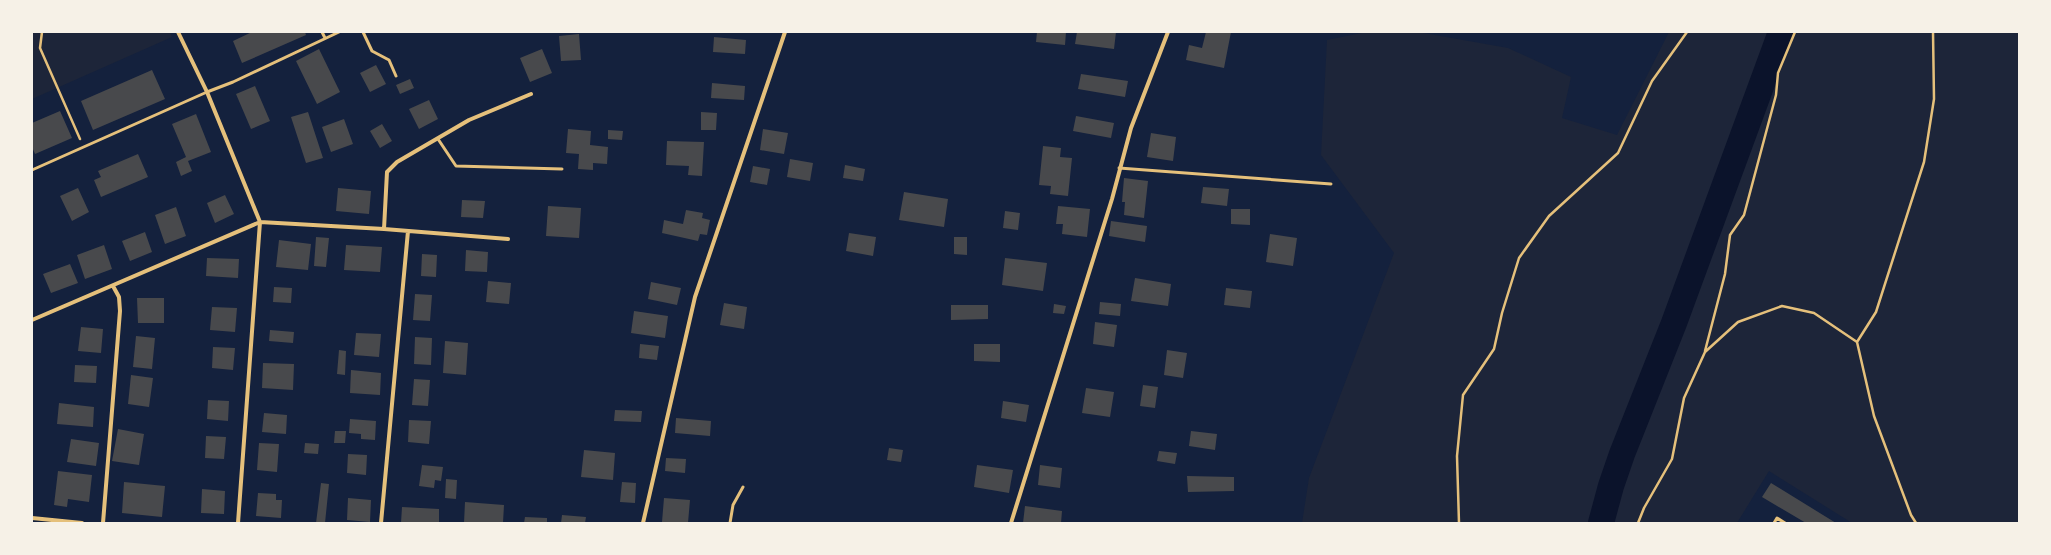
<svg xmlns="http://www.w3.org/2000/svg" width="2051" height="555" font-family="'Noto Sans',sans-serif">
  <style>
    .green { fill: #1d2539 }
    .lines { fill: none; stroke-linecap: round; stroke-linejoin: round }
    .river { stroke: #0b132b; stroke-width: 26 }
    .building { fill: #48494c }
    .path { stroke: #e5c07b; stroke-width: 2.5 }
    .service { stroke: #e5c07b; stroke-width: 3 }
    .minor { stroke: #e5c07b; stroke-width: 4 }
  </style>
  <rect width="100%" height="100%" fill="#14213d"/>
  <path class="green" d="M32,32h138l2,5 -140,62z
    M1367,32h51l90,16 63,29 -9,41 55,17 52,-103h350v491h-167l-83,-52 -32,52h-435l7,-45 85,-225 -73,-98 6,-115z"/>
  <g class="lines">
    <path class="river" d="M1601,523l10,-37 11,-32 52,-131 107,-291"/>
  </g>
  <path class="building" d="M252,32h53l1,3 -64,28 -9,-22z
    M1037,32h29l-1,13 -29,-3z
    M1077,32h39l-2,17 -39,-5z
    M1206,32h25l-7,36 -38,-8 3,-15 13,3z
    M579,34l2,26 -20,1 -2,-25z
    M714,37l32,3 -1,14 -32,-2z
    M319,49l21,43 -23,12 -21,-43z
    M542,49l10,24 -22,9 -10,-24z
    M376,65l10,19 -16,8 -10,-19z
    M152,70l13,29 -72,31 -12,-29z
    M1081,74l47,7 -3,16 -47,-8z
    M410,79l4,9 -14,6 -4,-9z
    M712,83l33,3 -1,14 -33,-2z
    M255,86l15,35 -19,8 -15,-35z
    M429,100l9,19 -19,10 -10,-20z
    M60,111l12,27 -37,16 -3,-7v-24z
    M308,112l15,46 -17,5 -15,-46z
    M701,112l16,1 -1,17h-15z
    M196,114l15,38 -23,9 4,10 -11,5 -5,-14 10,-5 -14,-33z
    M1076,116l38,7 -3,15 -38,-7z
    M344,119l9,25 -22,8 -9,-25z
    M382,124l10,17 -12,7 -10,-17z
    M568,129l23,2 -1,14 18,2 -1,17 -14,-1v7l-15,-1 1,-15 -13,-1z
    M763,129l25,4 -4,21 -24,-4z
    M608,130l15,1 -1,9 -14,-1z
    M1151,133l25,4 -3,24 -26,-4z
    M667,141l37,1 -2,34 -14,-1 1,-9 -23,-1z
    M1043,146l18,2 -1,9 12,1 -4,38 -18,-2 1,-8 -12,-1z
    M138,154l10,23 -47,20 -7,-17 7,-3 -3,-6z
    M790,159l23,4 -3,18 -23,-4z
    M845,165l20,4 -2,12 -20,-3z
    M753,166l17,3 -3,16 -17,-3z
    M1124,178l24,3 -4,37 -20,-3 1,-13h-3z
    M1203,187l26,2 -2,17 -26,-3z
    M78,188l11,24 -17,9 -12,-25z
    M338,188l33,3 -2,23 -33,-3z
    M904,192l44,7 -4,28 -45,-7z
    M225,195l9,19 -19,9 -8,-20z
    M462,200l23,1 -2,17 -22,-1z
    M548,206l33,2 -2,30 -33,-2z
    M1058,206l32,3 -3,28 -25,-3 1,-10h-7z
    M176,207l10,29 -21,8 -10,-29z
    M1231,209h19v16l-19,-1z
    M686,210l17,3 -1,5 8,2 -3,15 -7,-1 -2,7 -36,-8 2,-13 19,4z
    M1005,211l15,2 -2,17 -15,-2z
    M1111,221l36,5 -2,16 -36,-6z
    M145,232l7,20 -22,9 -8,-20z
    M849,233l27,4 -3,19 -27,-5z
    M1270,234l27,4 -4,28 -27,-4z
    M316,237l13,1 -3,29 -12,-1z
    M954,237h13v18l-13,-1z
    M279,240l32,4 -3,26 -32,-3z
    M104,245l8,24 -27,10 -8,-24z
    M346,245l36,2 -2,25 -36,-2z
    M466,250l22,2 -1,20 -22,-1z
    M422,254l15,1 -1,22 -15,-1z
    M207,258l32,1 -1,19 -32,-2z
    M1005,258l42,5 -4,28 -41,-6z
    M70,264l8,19 -27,10 -8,-19z
    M1135,278l36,6 -3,22 -37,-5z
    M488,281l23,2 -2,21 -23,-2z
    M651,282l30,6 -4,17 -29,-6z
    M274,287l18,1 -1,15 -18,-1z
    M1226,288l26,3 -2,17 -26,-3z
    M415,294l17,1 -2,26 -17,-1z
    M137,298h27v25h-26z
    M1100,302l21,2 -1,12 -21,-2z
    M724,303l23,4 -3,22 -24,-4z
    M1054,304l12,2 -2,8 -11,-1z
    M951,305h37v14l-37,1z
    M212,307l25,1 -2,24 -25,-2z
    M634,311l34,5 -3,22 -34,-5z
    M1095,322l22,3 -3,22 -21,-3z
    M81,327l22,2 -2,24 -23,-2z
    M270,330l24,2 -1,11 -24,-2z
    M356,333l25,1 -2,23 -25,-2z
    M136,336l19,2 -3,31 -19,-2z
    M415,337l17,1 -1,27 -17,-1z
    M445,341l23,2 -2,32 -23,-2z
    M640,344l19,2 -2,14 -18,-2z
    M974,344h26v18l-26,-1z
    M213,347l22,1 -2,22 -21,-2z
    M339,350l7,1 -1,24 -8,-1z
    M1167,350l20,3 -4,25 -19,-3z
    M263,363l31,1 -1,26 -31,-2z
    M75,365l22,1 -1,17 -22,-1z
    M351,370l30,3 -1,22 -30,-2z
    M131,375l22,3 -4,29 -21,-3z
    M414,379l16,1 -2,26 -16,-1z
    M1143,385l15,2 -3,21 -15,-2z
    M1086,388l28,4 -4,25 -28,-4z
    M208,400l21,1 -1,20 -21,-2z
    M1003,401l26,4 -3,17 -25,-4z
    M59,403l35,4 -1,20 -36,-3z
    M615,410l27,1 -1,11 -27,-1z
    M264,413l23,2 -1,19 -24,-2z
    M676,418l35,3 -1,15 -35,-3z
    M350,419l26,2 -1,19 -14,-1v-5l-12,-1z
    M409,420l22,1 -2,23 -21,-2z
    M118,429l26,5 -5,31 -27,-4z
    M335,431h11l-1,12h-11z
    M1191,431l26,3 -2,16 -26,-4z
    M206,436l20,1 -2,22 -19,-1z
    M71,439l28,4 -3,23 -29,-4z
    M259,443l20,1 -2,28 -20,-2z
    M305,443l14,1 -1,10 -14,-1z
    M889,448l14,2 -2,12 -14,-2z
    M584,450l31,3 -2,27 -32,-3z
    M1159,451l18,2 -2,11 -18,-3z
    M348,454l19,1 -1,20 -19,-2z
    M666,458l20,1 -1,14 -20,-2z
    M422,465l21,2 -2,14 -6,-1 -1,8 -15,-2z
    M977,465l36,5 -4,23 -35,-6z
    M1040,465l22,3 -2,20 -22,-3z
    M58,471l34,4 -3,27 -21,-3 -1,8 -13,-2z
    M1187,476l47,1v14l-46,1z
    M446,479l11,1 -1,19 -11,-1z
    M124,482l41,4 -3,31 -40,-4z
    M622,482l14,1 -1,20 -15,-1z
    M321,483l8,1 -4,39h-9z
    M1771,483l65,40h-30l-44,-26z
    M202,489l23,2 -1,23 -23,-1z
    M258,493l18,1v6h6l-1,18 -25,-2z
    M348,498l23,2 -1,22 -23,-2z
    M664,498l26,2 -2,23 -26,-1z
    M465,502l39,3 -1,18h-39z
    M1025,506l37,5 -1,12h-38z
    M402,507l37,2v14h-38z
    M562,515l24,2 -1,6h-24z
    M525,517l22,1v5h-23z"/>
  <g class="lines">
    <path class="path" d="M42,32l-2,16 40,91
      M1705,351l20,-77 5,-39 14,-20 32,-120 2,-22 17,-41
      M1459,523l-2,-67 6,-61 31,-46 8,-36 17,-55 30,-42 69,-63 34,-72 35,-49
      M1638,523l6,-15 28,-49 12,-61 21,-46 33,-30 44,-16 32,7 43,29
      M1916,523l-5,-8 -37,-99 -17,-74 19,-30 48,-150 10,-63 -1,-67"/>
    <path class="service" d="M322,32l3,6
      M363,32l9,19 17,9 7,16
      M438,139l18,27 106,3
      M1119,168l212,16
      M32,170l175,-78 26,-10 106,-50
      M730,523l3,-18 10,-18
      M1774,523l3,-5 8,5"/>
    <path class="minor" d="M178,32l29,60 53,130 -22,301
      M384,229l3,-57 10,-10 72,-42 62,-26
      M32,320l228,-98 124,7 124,10
      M32,518l50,5
      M103,523l17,-212 -1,-14 -6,-11
      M381,523l27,-292
      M643,523l52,-226 90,-265
      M1011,523l101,-324 19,-71 37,-96"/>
  </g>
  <rect width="2051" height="555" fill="none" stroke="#f6f1e7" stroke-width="66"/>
</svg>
